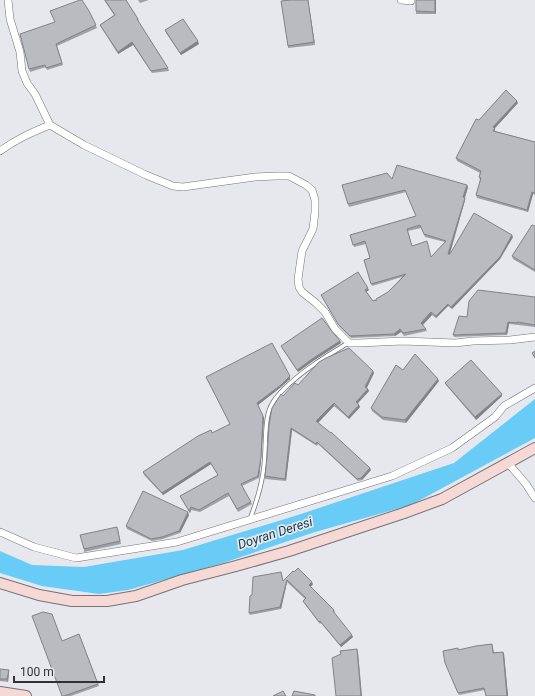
<svg xmlns="http://www.w3.org/2000/svg" width="535" height="696" font-family="Roboto,sans-serif">
  <style>
    .water { fill: #68ccf6 }
    .lines { fill: none; stroke-linecap: round; stroke-linejoin: round }
    .lane-casing { stroke: #737379; stroke-width: 5 }
    .street-casing { stroke: #737379; stroke-width: 8 }
    .secondary-casing { stroke: #737379; stroke-width: 12 }
    .lane { stroke: #fff; stroke-width: 3.5 }
    .street { stroke: #fff; stroke-width: 7 }
    .secondary { stroke: #f6d8d5; stroke-width: 10 }
    .wall { fill: #a0a1a6; fill-rule: evenodd }
    .shaded-wall { fill: #828387 }
    .building { fill: #babbc1; stroke: #828387; fill-rule: evenodd }
    .labels { text-anchor: middle; dominant-baseline: central; stroke-width: 3.5; stroke-linejoin: round; paint-order: stroke }
    .water-label { font-size: 13px; font-style: italic; fill: #113d4f; stroke: #e7e7ee }
  </style>
  <rect width="100%" height="100%" fill="#e7e7ee"/>
  <path class="water" d="M535,399v39l-124,67 -96,27 -92,31 -95,27 -29,4 -57,-8 -42,-13v-22l32,14 52,2 99,-17 115,-35 156,-52z"/>
  <g class="lines">
    <defs>
      <path id="lane" d="M250,519c7,-18 12,-34 14,-53 2,-16 0,-47 7,-60 3,-7 8,-12 13,-17 19,-19 41,-32 64,-46"/>
      <path id="street" d="M8,0l2,19 10,33 2,19 5,12 8,11 15,31 34,20 62,30 27,11 10,1 72,-10 21,-1h13l17,9 6,5 3,10v12l-2,17 -11,22 -4,28 1,8 3,5 14,11 9,9 10,17 14,14h10l44,-2 52,2 18,-2 37,-1 25,-3
        M401,0l10,1v-1
        M0,151c17,-12 30,-18 50,-26
        M508,463l18,21 9,14
        M0,532l34,15 42,11 101,-16 215,-66 60,-28 43,-31 9,-11 31,-18"/>
      <path id="secondary" d="M0,583l39,12 33,6h35l29,-5 46,-16 54,-14 53,-15 115,-38 38,-14 93,-51
        M0,692l26,4"/>
    </defs>
    <use href="#lane" class="lane-casing"/>
    <use href="#street" class="street-casing"/>
    <use href="#secondary" class="secondary-casing"/>
    <use href="#lane" class="lane"/>
    <use href="#street" class="street"/>
    <use href="#secondary" class="secondary"/>
  </g>
  <path class="wall" d="M104,0h22l12,19 1,2 -1,1 30,46 1,3 -17,2 -19,-28 -15,9 -17,-27 -1,-2 14,-10z
    M138,0h11l-9,3z
    M308,0l7,45 -27,3v-2z
    M436,0v14h-20v-3z
    M89,11l8,17 -40,18 6,19 -16,5 -1,-3 -16,5 -10,-38z
    M165,30l34,14 -18,11 -15,-22z
    M518,103l-23,25v3l40,11v-1v54l-2,-1 -5,18 -51,-14 -1,-3 4,-15 -1,-3 1,-4 -23,-12 -1,-3 23,-38z
    M392,179l76,8 -3,11v2l-15,54 63,-17 -13,22 -48,50 -4,-3 -12,12 -4,-3 -10,10 4,4 1,2 -23,5 -3,-4 -6,4 -44,2 -12,-12 -18,-31 48,-5 -3,2 7,9h3l12,-9 14,-15 -30,9 -8,-26 6,-2 -4,-14 -12,3 -4,-12 66,-19 -10,-24 -57,15 -1,-3zM421,228l4,9 20,5 -14,15 -19,-11 -4,-15z
    M535,226v46l-22,-13 -1,-3z
    M535,297v30l-17,-2 -9,-1 -2,11 -53,2 -1,-2 14,-18z
    M340,341l1,2 -28,18 -15,11 -16,-24 -1,-2z
    M403,370l36,11 -33,42 -23,-3 -11,-9 -1,-3z
    M373,371l1,2 -7,15 2,3 -11,12 2,4 -11,12 -15,-13 -16,17 53,47 -9,10 -4,1 -40,-37 -1,2 -25,-16 -6,51 -21,-2v-3l18,-80 15,-11z
    M206,377l84,2 -9,8 -23,18 6,13 -3,41 -2,19 -17,8 10,18 -14,8 -9,-16 -29,16 -9,-2 -1,3 -10,-17 38,-21 -7,-11 -48,31 -19,-20 -1,-3 69,-39 18,-9z
    M445,383l57,13 -26,24 -30,-35z
    M189,515l-9,18 -17,6 -11,2 -25,-12 -1,-3z
    M118,529l3,15 -37,8v-3z
    M293,571l20,13 -3,3 24,23 1,2 -1,1 19,24 -12,10 -20,-24 -1,1 -16,-21 -1,-2 2,-2 -18,-17 -6,27 -31,6 -1,-2 3,-18 29,-23 2,9z
    M79,634l20,52 -28,10h-9v-55z
    M492,644l2,8h9l1,2 4,42h-22l-1,-6 -26,5 -14,-32 13,-13z
    M0,669l9,3 -1,10 -8,-1z"/>
  <path class="shaded-wall" d="M308,0l7,45 -1,-3z
    M435,0h1v14l-1,-2z
    M198,41l1,3 -18,11 -1,-2z
    M132,42l1,3 -15,9v-2z
    M517,101l1,2 -23,25v2l-1,3 -1,-6z
    M467,185l1,2 -4,13 -1,-3z
    M532,192l1,2 -5,18 -1,-2z
    M465,198v2l-16,56 -1,-2z
    M512,235l1,2 -13,22 -48,50 -1,-2z
    M368,288l1,2 -3,2 -1,-2z
    M448,304v2l-12,12v-2z
    M431,312l1,3 -10,11 -1,-3z
    M508,322l1,2 -2,11 -1,-2z
    M400,329l1,3 -6,4 -1,-2z
    M340,341l1,2 -28,18 -15,11 -1,-2 15,-11z
    M373,371l1,2 -8,16 -1,-2z
    M290,376v3l-9,8 -23,18 -1,-2z
    M438,379l1,2 -33,42 -1,-3z
    M368,389l1,2 -12,13 -1,-2z
    M502,394v2l-26,24 -1,-3z
    M334,403v3l-17,18 -1,-3z
    M359,405l1,2 -11,12 -1,-2z
    M263,416l1,2 -3,41 -2,19 -1,-2z
    M291,428l1,2 -6,51 -1,-2z
    M210,462l1,2 -48,31 -1,-2z
    M370,468l1,2 -9,10 -1,-2z
    M191,507v3l-1,3 -1,-2z
    M188,512l1,3 -9,18 -1,-2z
    M287,580v2l-6,27 -1,-2z
    M312,582l1,2 -3,4 -1,-3z
    M352,635l1,2 -12,10 -1,-2z
    M357,649l1,3 4,44h-1z
    M503,652l1,2 4,42h-1z
    M9,670v2l-1,10 -1,-3z"/>
  <path class="building" d="M80,0h2l7,11 7,14 -40,19 6,19 -16,5 -1,-3 -16,4 -9,-35 35,-12 -5,-11z
    M105,0h21l12,19h-1l31,49 -17,3 -19,-29 -14,10 -18,-27 15,-10z
    M291,0h17l6,42 -26,4 -7,-45z
    M416,0h19v12l-19,-1z
    M183,19l15,22 -18,12 -15,-23z
    M506,90l11,11 -24,26 2,1 -2,3 42,11v-1v52l-3,-1 -5,18 -51,-15 5,-17 -2,-1 2,-6 -25,-13 20,-39 3,1z
    M397,165l70,20 -4,12 2,1 -17,56h2l24,-41 38,22 -12,22 -49,50 -3,-3 -12,12 -5,-4 -10,11 5,6 -23,4 -3,-4 -6,5 -44,2 -12,-12 -17,-29 37,-23 10,16 -3,2 8,11 2,-1 1,1v-2l12,-7 18,-18 -35,10 -7,-24 6,-2 -5,-17 -12,4 -3,-10 66,-19 -11,-26 -57,14 -6,-19 45,-12 5,6zM420,225l4,9 22,7 -15,16 -4,-16 -15,5 -5,-17z
    M532,225l3,1v44l-23,-14z
    M478,290l57,7v28l-18,-3v1l-9,-1 -2,11 -53,2 6,-19 8,1 2,-16z
    M322,318l9,12 9,11 -28,18 -15,11 -16,-24z
    M272,343l18,33 -9,9 -24,18 6,13 -2,41 -3,19 -17,8 10,18 -14,7 -9,-16 -29,17 -8,-3 -2,4 -9,-15 38,-21 -8,-13 -48,31 -19,-21 55,-36 13,-6 1,3 18,-9 -24,-47z
    M349,348l24,23 -8,16 3,2 -12,13 3,3 -11,12 -14,-14 -18,18 15,12v-1l39,36 -9,10 -4,1 -40,-37 -1,2 -25,-16 -6,51 -20,-3 2,-19 2,-32 3,-17 9,-14 2,2 12,-13 3,2 21,-23 7,-4z
    M535,351v7l-3,-5z
    M415,354l23,25 -33,41 -23,-3 -11,-9 25,-43 7,5z
    M471,360l31,34 -27,23 -30,-34z
    M143,491l45,21 -9,19 -17,6 -11,2 -25,-13z
    M117,527l3,14 -36,8 -4,-14z
    M298,568l14,14 -3,3 25,25 -1,1 19,24 -12,10 -20,-24 -1,1 -16,-21 3,-3 -19,-18 -7,27 -31,6 1,-17 2,-1 1,-18 28,-5 2,9 10,-10 1,1z
    M43,612l9,2 10,27 17,-7 19,50 -34,12h-2l-30,-80z
    M492,644l1,9 10,-1 4,44h-21l-2,-8 -26,5 -13,-30 -2,-12 15,-3v2l18,-4z
    M357,649l4,47h-25l-4,-38 9,-4 -1,-3z
    M0,669l9,1 -2,9h-7z
    M283,691l3,5h-13z
    M294,691l21,4v1h-23z"/>
  <g class="labels">
    <g class="water-label">
      <text transform="translate(275 533) rotate(-18)">Doyran Deresi</text>
    </g>
  </g>
  <path d="M14 676v6h90v-6" fill="none" stroke="#313134" stroke-width="2"/>
  <text x="20" y="676" font-size="12" fill="#313134" stroke="#e7e7ee" stroke-width="3" paint-order="stroke">100 m</text>
</svg>
